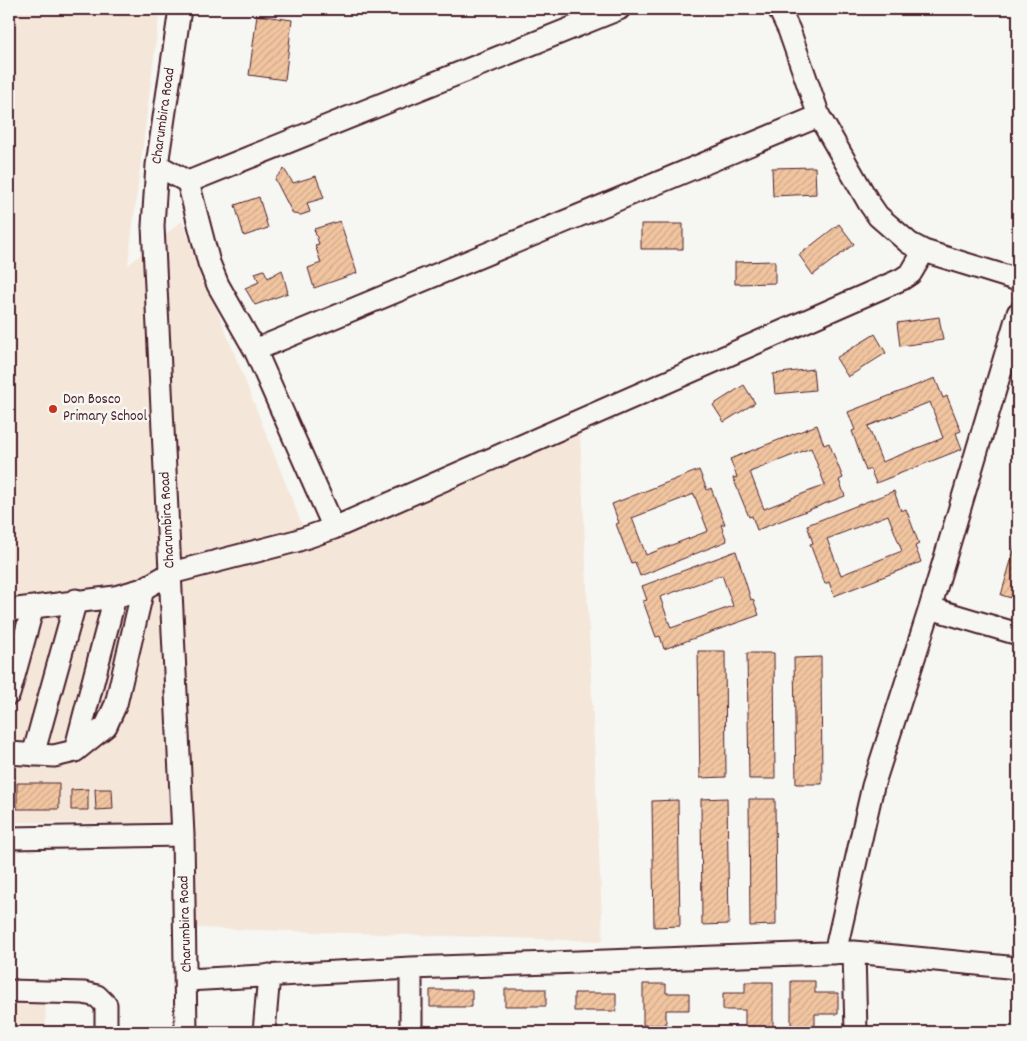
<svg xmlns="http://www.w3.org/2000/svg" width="1027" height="1041" font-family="Dekko,sans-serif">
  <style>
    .built { fill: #f4e7d9 }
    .building { fill: url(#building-hatch); stroke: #4a1f2b; fill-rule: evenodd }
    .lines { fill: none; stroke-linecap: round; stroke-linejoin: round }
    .minor-casing { stroke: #4a1f2b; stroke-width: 25 }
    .minor { stroke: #f6f6f2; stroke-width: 21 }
    .poi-dot { fill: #c8321e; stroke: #f6f6f2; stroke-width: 2 }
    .labels { text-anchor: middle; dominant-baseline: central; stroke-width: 5; stroke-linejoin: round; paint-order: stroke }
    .street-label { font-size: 15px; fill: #4a1f2b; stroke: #f6f6f2 }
    .poi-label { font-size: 15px; fill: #4a1f2b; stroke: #f6f6f2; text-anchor: start }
  </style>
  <defs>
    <pattern id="building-hatch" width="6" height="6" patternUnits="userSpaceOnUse" patternTransform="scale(1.25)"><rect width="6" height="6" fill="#f1c5a0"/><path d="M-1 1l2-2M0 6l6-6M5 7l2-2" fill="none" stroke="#d0a98a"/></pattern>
  </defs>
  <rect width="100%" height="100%" fill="#f6f6f2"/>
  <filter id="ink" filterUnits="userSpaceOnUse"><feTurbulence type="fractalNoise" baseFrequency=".02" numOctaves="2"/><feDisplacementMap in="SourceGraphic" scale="10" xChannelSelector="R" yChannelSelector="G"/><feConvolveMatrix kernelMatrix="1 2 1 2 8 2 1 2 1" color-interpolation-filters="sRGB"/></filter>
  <g filter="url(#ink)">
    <path class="built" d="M9,9h151l-32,256 54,-44 126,319 272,-107 23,508 -408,-13 -10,-106 -51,2 -125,-2z
      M45,993l1,39h-37v-37z"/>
    <path class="building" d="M257,15l35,5 -7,60 -36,-5z
      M815,167l1,27 -43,2 -1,-28z
      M284,169l9,14 23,-7 8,22 -17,5 3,9 -9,3 -8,-1 -18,-35z
      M259,197l9,31 -24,8 -9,-31z
      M340,221l17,52 -43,15 -6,-20 13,-5 -6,-18 4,-1 -5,-15z
      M641,224h42v25h-42z
      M839,224l15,20 -41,31 -14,-20z
      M775,261v22l-40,1v-22z
      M264,270l4,8 14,-8 6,23 -33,12 -10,-17 14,-6 -4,-9z
      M939,317l4,23 -43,6 -3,-23z
      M875,334l11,19 -38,24 -12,-19z
      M813,369l2,21 -40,4 -2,-20z
      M935,378l8,20 4,-2 14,35 -5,2 6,16 -86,34 -6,-14 -4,2 -14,-40 3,-1 -7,-18zM930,402l13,36 -61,24 -14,-36z
      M744,385l11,18 -31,19 -11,-17z
      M817,425l7,20 5,-2 14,35 -4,2 6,16 -88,34 -5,-14 -3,1 -16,-39 4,-1 -7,-18zM811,448l14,37 -61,24 -14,-37z
      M699,470l8,20 4,-2 14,36 -4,1 6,16 -87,35 -5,-14 -4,1 -15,-39 3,-1 -7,-19zM694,494l14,37 -62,24 -14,-37z
      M894,491l7,20 5,-2 13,35 -4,2 6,16 -87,34 -5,-14 -4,2 -15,-40 3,-1 -6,-18zM888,515l14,36 -61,24 -14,-36z
      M1018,537v63l-17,-5z
      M736,551l15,49 2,-1 6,16 -95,34 -4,-13 -4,1 -13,-36 4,-1 -5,-14zM722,575l11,31 -62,22 -11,-31z
      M698,651h27l1,126 -26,1z
      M747,653h27l1,126h-26z
      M821,657l1,127h-26l-2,-126z
      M17,783h42v26h-42z
      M88,789v21h-17v-20z
      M95,789h17l1,20 -17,1z
      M727,798l2,126 -27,1 -1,-126z
      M749,799h26l1,126 -26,1z
      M678,800l2,126 -26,1 -2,-126z
      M791,981h24v12h23v21h-23v16h-24z
      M745,982h28v48h-28v-20h-22v-17h22z
      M643,984h23v9h23v17h-23v15h-23z
      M505,989h41v17h-41z
      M430,990h42v17h-42z
      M574,993h42v18h-42z"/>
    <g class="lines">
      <defs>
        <path id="minor" d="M180,9l-23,156 -4,61 30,609 3,197
          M779,9l10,21 30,86 50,87 9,13 31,27 15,8 94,29
          M157,165l31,17 21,81 9,22 37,65
          M188,182l431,-173
          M334,528l-79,-178 564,-234
          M930,608l88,26
          M9,610l106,-13 28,-8 28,-16 125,-32 38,-13 568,-249 9,-6 13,-22
          M9,694l24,-87
          M75,751l40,-154
          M9,753l45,3 21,-5 31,-25 10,-22 27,-115
          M33,755l43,-155
          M9,838l174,-3
          M854,952l2,80
          M835,953l38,-167 57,-178 88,-295
          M187,980l224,-12 443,-16 164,16
          M9,991l75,2 13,3 9,9v27
          M264,1032l5,-57
          M411,1032v-64"/>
      </defs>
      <use href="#minor" class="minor-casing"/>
      <use href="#minor" class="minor"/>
    </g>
  </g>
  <circle class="poi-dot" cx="53" cy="409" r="5"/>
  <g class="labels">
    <g class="street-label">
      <text transform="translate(164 116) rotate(-82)">Charumbira Road</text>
      <text transform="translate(168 520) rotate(-93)">Charumbira Road</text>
      <text transform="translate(186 924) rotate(-92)">Charumbira Road</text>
    </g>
    <g class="poi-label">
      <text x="63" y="400">Don Bosco<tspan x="63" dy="17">Primary School</tspan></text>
    </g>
  </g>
  <rect width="1027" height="1041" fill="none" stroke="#f6f6f2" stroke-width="30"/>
  <rect x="15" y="15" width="997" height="1011" fill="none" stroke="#4a1f2b" stroke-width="2" filter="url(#ink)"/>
</svg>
